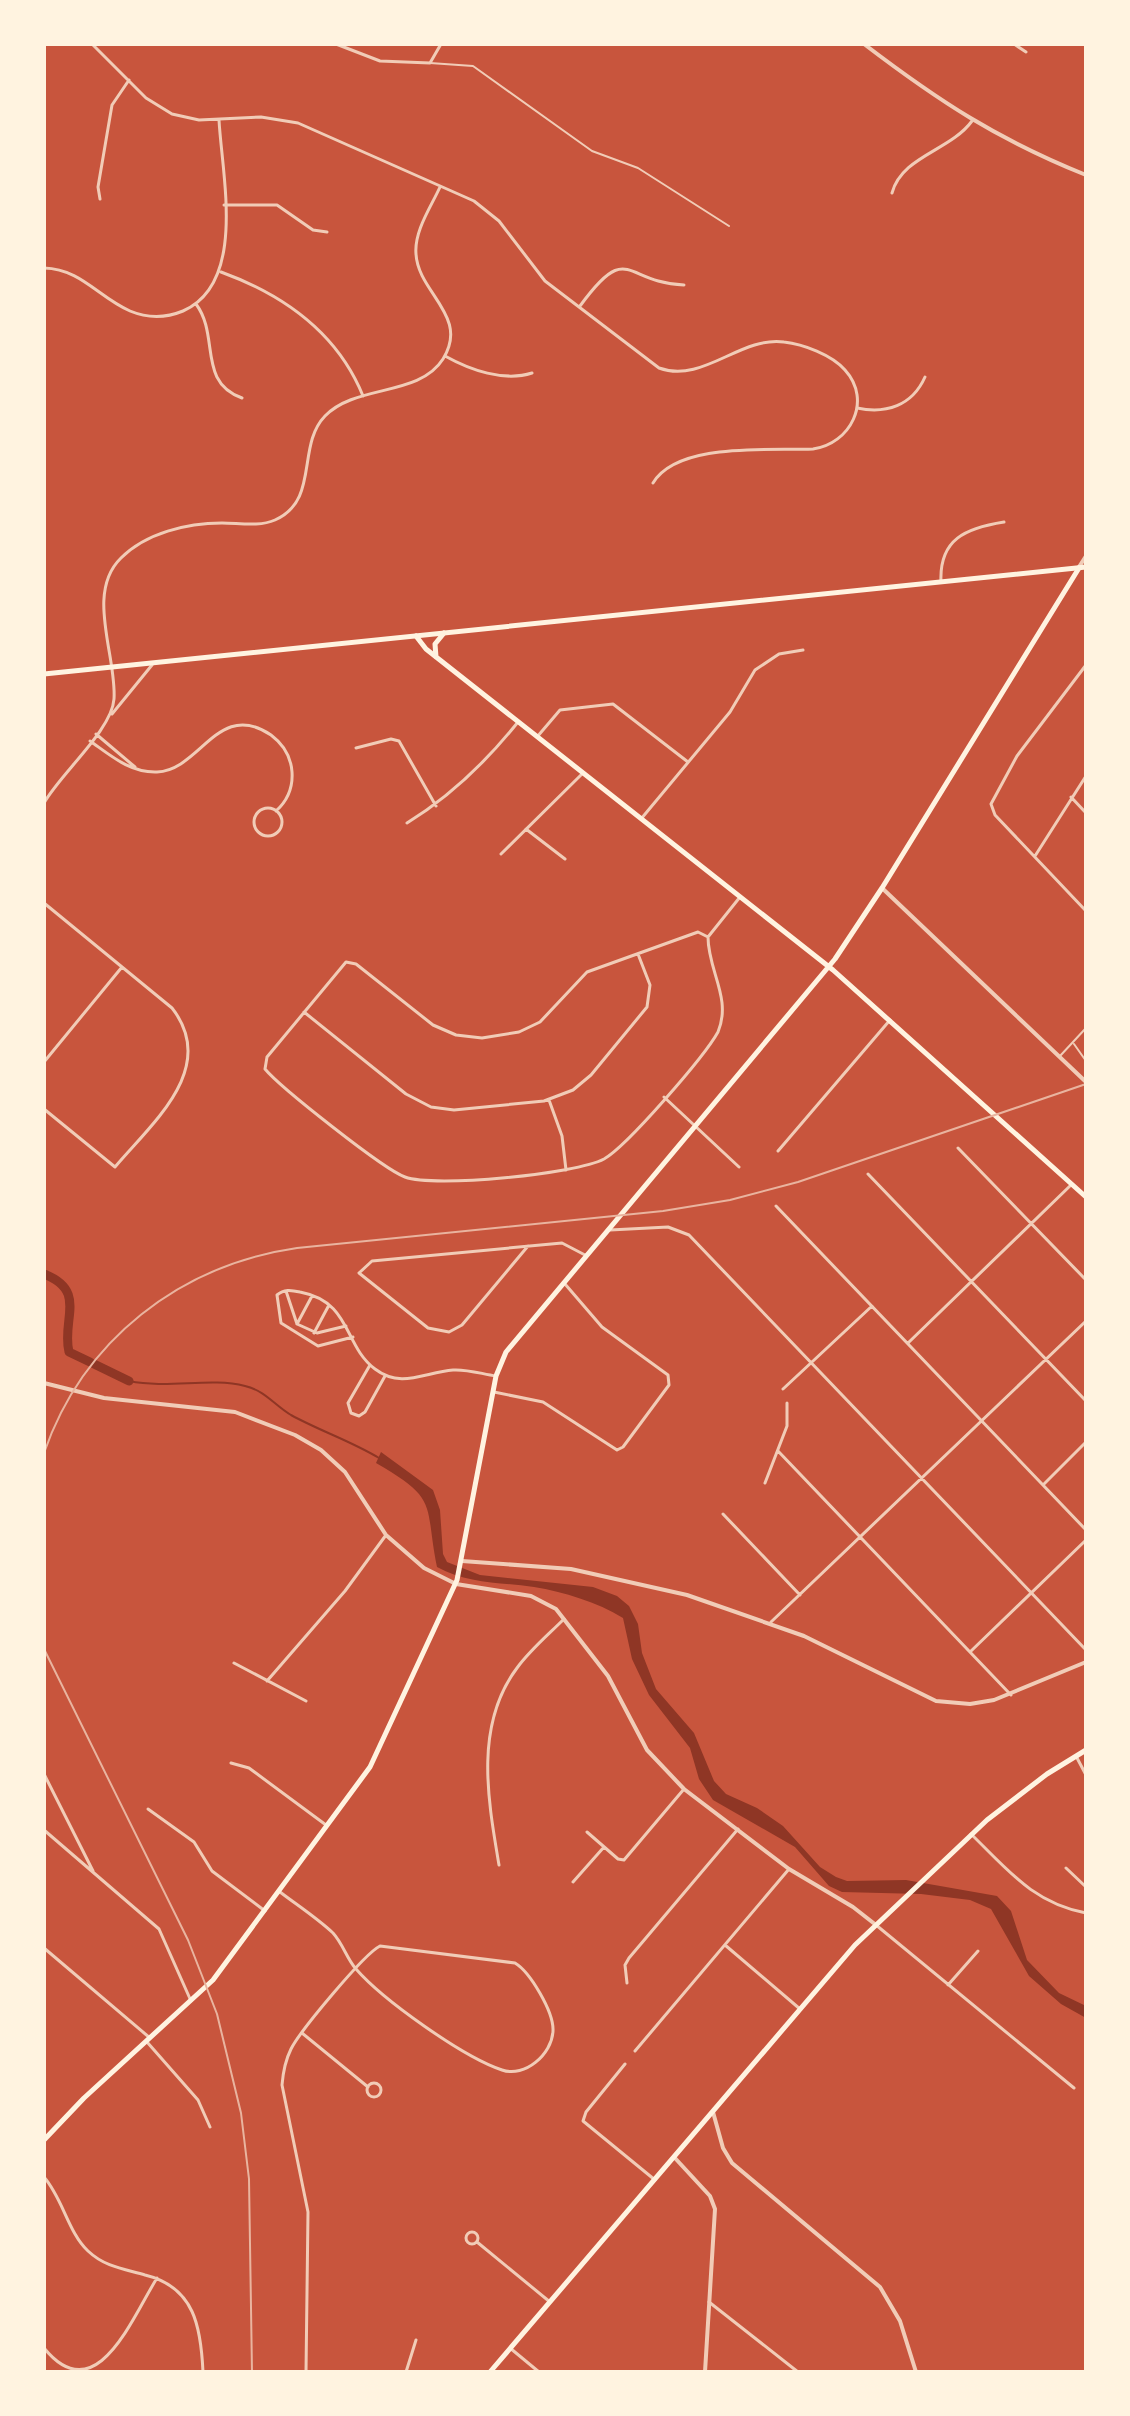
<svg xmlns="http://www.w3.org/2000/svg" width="1130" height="2416" font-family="Commissioner,sans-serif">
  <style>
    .water { fill: #8f3625 }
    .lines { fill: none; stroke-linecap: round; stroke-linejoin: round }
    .stream { stroke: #8f3625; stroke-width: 2 }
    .river { stroke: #8f3625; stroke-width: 9 }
    .service { stroke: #f1ccb7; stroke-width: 2 }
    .minor { stroke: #f1ccb7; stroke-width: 3 }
    .tertiary { stroke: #f1ccb7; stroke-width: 4 }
    .secondary { stroke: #fff3e0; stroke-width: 5 }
    .primary { stroke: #fff3e0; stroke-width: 5 }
    .rail { stroke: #e9b49f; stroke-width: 2 }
  </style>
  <rect width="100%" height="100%" fill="#c8553d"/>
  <path class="water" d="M381,1452l52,38 7,20 3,44 4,8 33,13 113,12 24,9 12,10 9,18 4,29 14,36 38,44 20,48 12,13 31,14 26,18 37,41 16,10 11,4 59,-1 91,16 14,15 16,49 32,33 27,13v12l-25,-14 -32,-28 -38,-67 -21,-9 -49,-6 -79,-2 -13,-6 -34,-39 -82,-47 -14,-21 -9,-31 -41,-53 -17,-36 -9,-41c-26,-16 -59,-26 -89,-31 -34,-5 -67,-3 -97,-20 -13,-64 3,-67 -61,-104z"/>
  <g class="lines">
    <path class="stream" d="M129,1381c40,8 81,-4 116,5 21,5 29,19 46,29 29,16 60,26 88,43"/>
    <path class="river" d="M44,1274c44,17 17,46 25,78l21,10
      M94,1364l35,17"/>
    <path class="service" d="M430,63l43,3 119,85 46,17 91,58
      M1074,1044l12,17
      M1060,1056l26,-28"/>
    <path class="minor" d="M92,44l54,54 26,16 27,6 62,-3 37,6 176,78 25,20 46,60 114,87c44,16 81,-32 125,-26 19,2 48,13 61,28 28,31 5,74 -32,79 -45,2 -135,-7 -160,34
      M336,44l44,17 50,2 11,-19
      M1014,44l12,8
      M892,193c10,-37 58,-42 80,-72
      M100,199l-2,-12 14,-82 17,-25
      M224,205h53l36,25 14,2
      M44,268c37,1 54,29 86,43 17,7 36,7 53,0 64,-28 39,-135 36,-191
      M221,272c63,23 116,60 142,124
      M196,304c24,32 1,78 46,94
      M580,306c49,-67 44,-23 104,-21
      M445,356c25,14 59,26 87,17
      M857,408c29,6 55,-2 68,-31
      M941,582c-2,-43 25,-54 63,-60
      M1086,665l-69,91 -26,48 4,11 91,96
      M112,714l40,-49
      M96,734l39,33
      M537,737l23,-27 53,-6 75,58
      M90,741c20,14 40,32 67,31 44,-2 61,-73 114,-37 12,9 20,22 21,37 1,15 -5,29 -16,39
      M356,748l35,-9 8,2 37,65
      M1071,797l15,16
      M44,803c16,-29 68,-73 70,-104 3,-43 -29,-106 7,-141 25,-25 66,-35 101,-35 17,0 37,4 53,-3 45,-20 21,-74 50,-104 31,-32 94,-19 118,-57 27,-43 -25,-66 -27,-105 -2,-23 15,-47 24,-67
      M254 822a14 14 0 1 1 28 0a14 14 0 1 1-28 0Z
      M641,819l89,-107 25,-42 24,-16 24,-4
      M407,823c44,-27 79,-61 111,-101
      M526,829l39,30
      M501,854l82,-81
      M1035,856l51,-80
      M44,886v5
      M44,903l128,105c47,60 -20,115 -57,159l-71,-58
      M698,932l10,5c0,34 24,61 10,95 -14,25 -91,114 -114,127 -28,15 -170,29 -199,18 -22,-8 -125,-90 -140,-108l2,-12 79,-95 10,2 77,61 23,10 26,3 37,-6 21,-10 47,-50z
      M708,937l32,-40
      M304,1012l102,82 25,13 23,3 90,-9 29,-11 18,-15 56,-68 3,-22 -12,-31
      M44,1062l78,-95
      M664,1097l75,70
      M549,1100l13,36 4,34
      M958,1148l128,132
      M778,1151l112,-131
      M868,1174l218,227
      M776,1206l310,324
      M610,1230l58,-3 21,8 397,415
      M528,1246l-66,79 -13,7 -21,-4 -69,-55 13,-12 190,-18 23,12
      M286,1291l11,33 20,9 29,-7
      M297,1324l15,-28
      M314,1333l15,-28
      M353,1337l-35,9 -37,-23 -4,-28c7,-6 14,-5 23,-3 52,10 43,53 75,77 26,20 50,3 78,1 14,-1 29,4 43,6
      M908,1343l164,-159
      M370,1365l-22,38 3,10 8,3 6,-4 20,-36
      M783,1389l89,-83
      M494,1392l49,10 74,48 6,-3 46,-62 -1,-10 -66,-48 -37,-43
      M778,1451l233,244
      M765,1483l22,-57v-23
      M1044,1484l42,-42
      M723,1514l77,81
      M771,1622l315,-301
      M970,1652l116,-112
      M234,1663l72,38
      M267,1681l78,-90 41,-56
      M1076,1756l10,19
      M231,1763l18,5 77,57
      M44,1774l49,97
      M148,1809l46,33 18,29 53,40
      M44,1830l115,99 32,72
      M587,1832l31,27 6,1 60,-71
      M971,1834c37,36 62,69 115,79
      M499,1865c-11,-65 -25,-140 18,-197 13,-18 31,-33 47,-49
      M1066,1868l20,19
      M573,1882l31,-35
      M280,1892c17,13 37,26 53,41 10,11 14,26 23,36 27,31 107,88 146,101 23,8 50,-16 51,-39 1,-19 -23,-59 -38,-68l-135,-17c-16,8 -80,85 -89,103 -6,12 -8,24 -9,36l26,127 -2,160
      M876,1925l198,163
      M725,1945l75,64
      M44,1948l106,90
      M627,1983l-2,-18 4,-7 109,-129
      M948,1985l30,-34
      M302,2033l66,54
      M147,2042l51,58 12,27
      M635,2051l154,-182
      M625,2064l-39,48 -3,9 72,59
      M367 2090a7 7 0 1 1 14 0a7 7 0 1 1-14 0Z
      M44,2177c19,22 24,55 44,74 17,16 36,18 57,24 50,12 56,53 58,97
      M466 2238a6 6 0 1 1 12 0a6 6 0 1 1-12 0Z
      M477,2242l73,60
      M709,2302l89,70
      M44,2348c52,64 88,-30 113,-70
      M510,2348l29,24
      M406,2372l10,-32"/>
    <path class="tertiary" d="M864,44c76,58 133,95 222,131
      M1079,567l7,-11
      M882,888l204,194
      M44,1383l60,15 131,14 60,23 26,15 24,22 41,63 38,33 32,16 75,12 25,13 52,67 39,74 37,39 105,80 64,38 23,18
      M462,1561l109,8 116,26 117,41 132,65 34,3 24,-4 92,-38
      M713,2112l10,36 9,15 148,124 20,34 16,51
      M674,2157l36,39 5,13 -10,163"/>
    <path class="secondary" d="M416,636l10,13 407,321 253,227
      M436,657l-1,-13 9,-11
      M44,2140l40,-42 129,-118 157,-213 87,-187 39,-204 10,-24 329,-393 47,-71 197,-320
      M490,2372l365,-427 132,-125 60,-46 39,-24"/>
    <path class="primary" d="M44,674l1042,-107"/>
    <path class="rail" d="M44,1453c39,-113 136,-188 253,-205l366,-37 67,-11 68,-18 288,-98
      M44,1649l144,291 29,74 24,99 8,66 3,193"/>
  </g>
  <rect width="1130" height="2416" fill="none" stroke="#fff3e0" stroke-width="92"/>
</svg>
